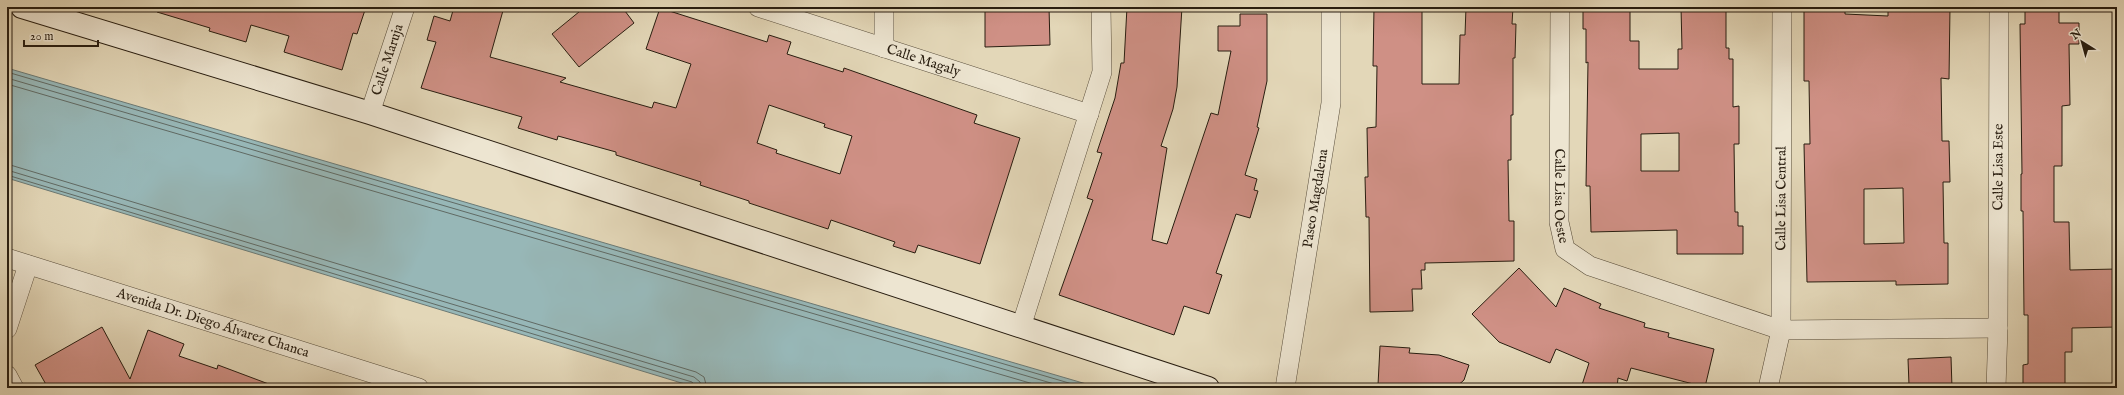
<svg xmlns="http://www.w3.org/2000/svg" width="2124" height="395" font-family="'IM FELL English',serif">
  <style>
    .water { fill: #97b7b7; stroke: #6b7974 }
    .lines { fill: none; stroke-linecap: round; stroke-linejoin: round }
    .shore { stroke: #606a64; stroke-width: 1 }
    .building { fill: #cf9085; stroke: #281d10; fill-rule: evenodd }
    .street-casing { stroke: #574c3a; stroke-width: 20 }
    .secondary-casing { stroke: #281d10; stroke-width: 24 }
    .street { stroke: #ede5d1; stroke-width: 19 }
    .secondary { stroke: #ede5d1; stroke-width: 22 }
    .labels { text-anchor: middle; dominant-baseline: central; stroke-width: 4; stroke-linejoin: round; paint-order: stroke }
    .street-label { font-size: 14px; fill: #281d10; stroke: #ede5d1 }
  </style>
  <rect width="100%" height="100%" fill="#e3d7b8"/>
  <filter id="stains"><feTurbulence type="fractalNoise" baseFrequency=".005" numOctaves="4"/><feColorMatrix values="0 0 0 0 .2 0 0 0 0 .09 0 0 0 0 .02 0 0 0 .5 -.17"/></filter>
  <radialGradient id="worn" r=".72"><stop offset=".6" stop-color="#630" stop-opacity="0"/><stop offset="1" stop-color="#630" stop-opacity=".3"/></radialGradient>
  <path class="water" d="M7,68l1093,320h-402l-691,-210z"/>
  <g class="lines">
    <path class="shore" d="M7,72l1079,316
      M7,78l1061,310
      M7,84l1040,304
      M7,164l689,208 8,5 3,11
      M7,170l687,207 6,5 1,6
      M7,175l685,207 4,6"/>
  </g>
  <path class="building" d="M158,7h208l-9,27 -4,-1 -11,37 -58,-18 5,-16 -38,-11 -5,17 -37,-11 1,-3 -53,-16z
    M454,7h50l-14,50 76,21 -6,4 92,26 2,-6 22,6 15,-44 -45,-15 14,-41 107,34 2,-7 22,7 -4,12 56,18 1,-4 133,47 -3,8 46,15 -40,126 -62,-19 -3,8 -22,-7 2,-4 -64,-22 -3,9 -79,-26v-2l-49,-16 1,-3 -85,-27v-3l-58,-16 -1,4 -39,-12 4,-11 -101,-29 15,-46 -9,-2 7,-24 16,5zM769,105l56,19 -1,3 28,9 -12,38 -64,-21 1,-3 -20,-7z
    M585,7h37l12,16 -55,44 -27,-33z
    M1027,7h22l1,38 -65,2v-39z
    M1127,7h55l-5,80 -4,22 -12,37 6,2 -15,92 15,4 44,-131 7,2 13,-64h-13v-25h22v-12h27v67l-10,46 2,1 -14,47 12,4 -3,11 4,1 -8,27 -14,-4 -20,59 6,2 -13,39 -25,-8 -10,29 -115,-40 34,-95 -6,-2 15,-45 -5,-1 18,-54 6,-35h3z
    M1374,7h48v77h37l1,-49h5l1,-28h47l-1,17h4l-1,34h-2v57h-2v45h-3l1,61h5v40l-89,2v7h-4l1,19h-10l1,22 -43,1 -1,-95h-3l-1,-40h3l-1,-49 9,-1 1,-61h-4z
    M1583,7h47v34h9v28h39v-20h4l-1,-42h45v41h3v11h4v48l6,-1v38h-5l1,68h3v14h5v28h-66v-24l-86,2 -1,-46h-4l2,-124 -2,1v-34h-3zM1679,133v38h-38v-37z
    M1804,7h41v7l43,2v-9h62l-1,72 -8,-1 1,63h7l1,41h-7l1,61h4v41l-52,1v-4l-89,1 -3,-138h6l-1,-63h-5zM1903,188l1,55 -40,1v-55z
    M2025,7h34v16h20v21h-10l1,61 -8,1v60h-8v56h15l1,48 47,-1v58l-45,1v24h-7v36h-42v-23l5,-1v-49h-4l-1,-104h-2v-37h1l-2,-150h5z
    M1519,268l37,39 8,-19 37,16 -2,4 46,15 -1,4 25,6 -1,4 46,12 -9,38 -74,-19 -4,13 -9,-3 -1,10h-36l8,-25 -33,-14 -6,14 -51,-21 -27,-28z
    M102,327l28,52 18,-49 36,14 -5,12 38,13 1,-4 56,21v2h-226l-13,-23z
    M1380,346l30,2 -1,5 30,2 30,10 -5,15 -9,8 -77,-3z
    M1951,357l1,31h-29v-4l-14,1 -1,-26z"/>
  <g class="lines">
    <defs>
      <g id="street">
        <path id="s1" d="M758,7l331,107"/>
        <path d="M884,7v41"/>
        <path id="s2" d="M1560,7l-1,215 6,27 25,17 191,64 217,-2"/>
        <path id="s3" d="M370,113l35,-106"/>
        <path id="s4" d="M7,258l412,130"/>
        <path d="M1021,327l81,-255 -1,-65"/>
        <path d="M7,329l21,-64"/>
        <path d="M7,375l7,13"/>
        <path id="s5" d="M1285,388l46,-285v-96"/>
        <path id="s6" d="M1768,388l13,-58 1,-323"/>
        <path id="s7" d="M1996,388l2,-60 1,-321"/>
      </g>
      <path id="secondary" d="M22,7l348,106 838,275"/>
    </defs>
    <use href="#street" class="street-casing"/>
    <use href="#secondary" class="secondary-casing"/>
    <use href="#street" class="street"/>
    <use href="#secondary" class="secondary"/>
  </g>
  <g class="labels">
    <g class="street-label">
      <text stroke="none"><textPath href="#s3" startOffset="56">Calle Maruja</textPath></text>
      <text stroke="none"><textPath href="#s1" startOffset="174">Calle Magaly</textPath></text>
      <text stroke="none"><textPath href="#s7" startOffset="221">Calle Lisa Este</textPath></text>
      <text stroke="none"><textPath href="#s2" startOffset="189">Calle Lisa Oeste</textPath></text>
      <text stroke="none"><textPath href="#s5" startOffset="192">Paseo Magdalena</textPath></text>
      <text stroke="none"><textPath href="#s6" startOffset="191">Calle Lisa Central</textPath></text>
      <text stroke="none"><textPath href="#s4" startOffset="216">Avenida Dr. Diego Álvarez Chanca</textPath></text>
    </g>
  </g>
  <rect width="2124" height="395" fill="none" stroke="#e3d7b8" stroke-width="24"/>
  <rect x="8" y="8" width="2108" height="379" fill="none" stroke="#281d10" stroke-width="2"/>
  <rect x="12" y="12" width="2100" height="371" fill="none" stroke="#281d10"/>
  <g transform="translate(2082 42) rotate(323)" stroke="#ede5d1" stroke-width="3" paint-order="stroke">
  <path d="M0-3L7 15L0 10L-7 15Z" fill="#281d10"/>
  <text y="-6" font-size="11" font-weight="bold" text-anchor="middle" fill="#281d10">N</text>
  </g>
  <path d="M24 40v6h74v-6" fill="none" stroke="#281d10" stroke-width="2"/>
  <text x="30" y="40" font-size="12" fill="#281d10" stroke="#ede5d1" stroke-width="3" paint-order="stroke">20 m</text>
  <rect width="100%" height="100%" filter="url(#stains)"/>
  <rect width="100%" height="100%" fill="url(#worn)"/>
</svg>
